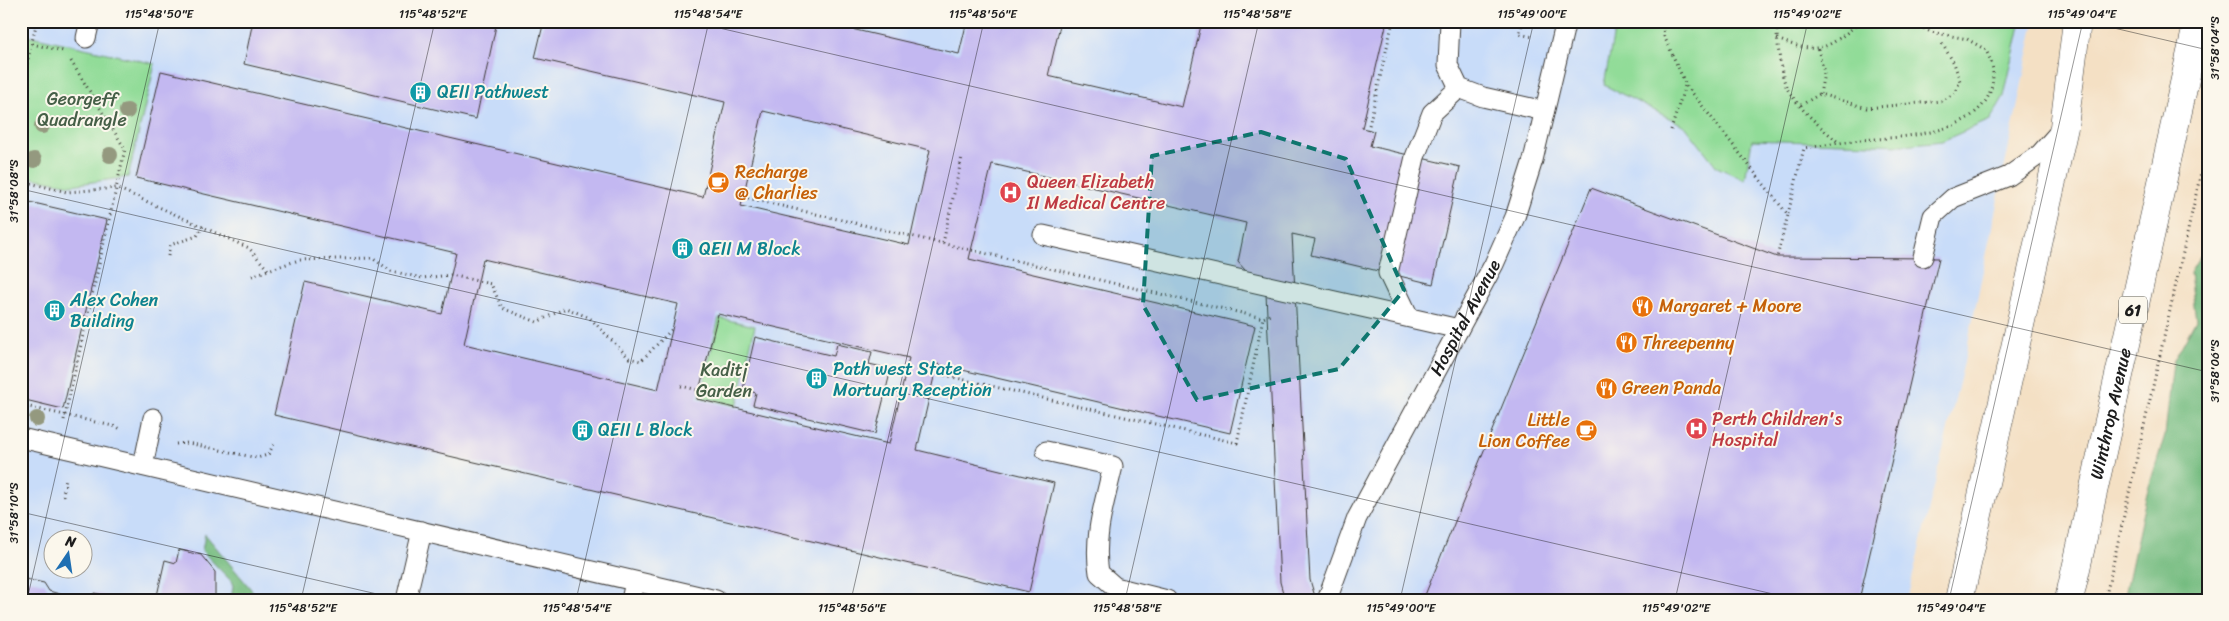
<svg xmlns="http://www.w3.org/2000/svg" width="2229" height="621" font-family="Sriracha,sans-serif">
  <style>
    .built { fill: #c8dcf9; fill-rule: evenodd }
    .green { fill: #91dc98; stroke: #567c5a }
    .forest { fill: #74bc80; stroke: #486c4e }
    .building { fill: #c3b8f1; fill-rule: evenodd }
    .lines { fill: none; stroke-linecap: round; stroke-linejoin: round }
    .lane-casing { stroke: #3c3935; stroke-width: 21 }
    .primary-casing { stroke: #3c3935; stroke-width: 29 }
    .path { stroke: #3c3935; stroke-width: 3; stroke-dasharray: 1 4; stroke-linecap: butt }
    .lane { stroke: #fff; stroke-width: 19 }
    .primary { stroke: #fff; stroke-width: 28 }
    .path-bridge { stroke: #3c3935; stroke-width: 3; stroke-dasharray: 1 4; stroke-linecap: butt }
    .tree { fill: #94997f }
    .marked { fill: #0f766e; fill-opacity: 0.2; stroke: #0f766e; stroke-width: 4; stroke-dasharray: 10 6; stroke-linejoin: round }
    .ticks { fill: none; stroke: #1c1c1c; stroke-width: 1; stroke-opacity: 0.45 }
    .labels { text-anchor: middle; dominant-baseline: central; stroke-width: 4; stroke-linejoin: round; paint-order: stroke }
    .shield { fill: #fbf7ec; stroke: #5f5e5a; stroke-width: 1 }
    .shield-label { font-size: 16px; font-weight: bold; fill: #1c1c1c }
    .culture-label { font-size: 18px; fill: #0d838f; stroke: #fbf7ec; text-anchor: start }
    .park-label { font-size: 18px; fill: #455f47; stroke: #fbf7ec }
    .food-label { font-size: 18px; fill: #c56008; stroke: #fbf7ec; text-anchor: start }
    .health-label { font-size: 18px; fill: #be3a42; stroke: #fbf7ec; text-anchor: start }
    .street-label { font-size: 18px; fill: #1c1c1c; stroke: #fbf7ec }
    .neatline { fill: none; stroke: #1c1c1c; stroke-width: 2 }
    .ticks-label { font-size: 12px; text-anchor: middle; fill: #1c1c1c }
  </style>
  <rect width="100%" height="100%" fill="#fbf7ec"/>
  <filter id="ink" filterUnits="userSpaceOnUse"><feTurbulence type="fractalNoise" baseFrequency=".02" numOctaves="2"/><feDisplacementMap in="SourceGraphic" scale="10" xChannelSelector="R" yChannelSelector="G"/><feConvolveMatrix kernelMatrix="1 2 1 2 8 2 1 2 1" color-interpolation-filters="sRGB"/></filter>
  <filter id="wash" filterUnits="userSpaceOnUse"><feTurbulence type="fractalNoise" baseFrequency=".0096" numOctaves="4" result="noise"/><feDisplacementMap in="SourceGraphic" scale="20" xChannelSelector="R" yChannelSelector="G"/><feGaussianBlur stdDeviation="1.12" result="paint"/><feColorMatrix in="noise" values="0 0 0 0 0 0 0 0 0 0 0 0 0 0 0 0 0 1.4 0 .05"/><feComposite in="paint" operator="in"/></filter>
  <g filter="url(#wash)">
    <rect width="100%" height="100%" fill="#f4e0c4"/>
    <path class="built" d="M21,21h2014l-71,341 -57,238h-1886zM52,538h30v30h-30z"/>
    <path class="green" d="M1616,21h405l-17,75 -14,24 -48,21 -39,4 -151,-5 -7,40 -28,-13 -32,-41 -81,-41z
      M27,35l128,29 -27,113 -57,8 -50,-9v-117z
      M719,318l36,8 -18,80 -37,-9z"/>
    <path class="forest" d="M2208,243v357h-84l23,-107 18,-58 8,-73 23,-42 -6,-47z
      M205,534l55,66h-29l2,-14 -2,-5 -29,-30z"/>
    <g id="blocks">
      <path class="building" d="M21,21h4l-3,13h-1z
        M253,21h244l-21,98 -232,-55z
        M544,21h287l-1,3 129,30 8,-33h94l-13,55 134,31 20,-86h185l-25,107 12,3 -4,15 90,21 -27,117 -122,-29 4,-16 -23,-5 18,346 6,20h-31l-5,-18 -14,-288 -28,-32 8,-39 -254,-59 -23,95 286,67 -25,107 -293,-69 -20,86 137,33 -25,109 -755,-177 31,-133 137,32 14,-61 -320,-75 25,-107 542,126 22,-95 -190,-44zM763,111l167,39 -21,95 -168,-39zM483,259l195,45 -20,86 -194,-46zM718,314l191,44 -20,86 -192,-45z
        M1591,188l186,69 162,1 -80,342h-436z
        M21,200l86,20 -44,189 -42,-10z
        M755,337l79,19 3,-12 35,8 -3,12 22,5 -16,65 -122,-29 3,-12 -13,-4z
        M179,550l22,5 14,17v28h-59l9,-40 11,3z
        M21,578l23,5 5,8 31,9h-59z
        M94,593l26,6 -1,1h-28z"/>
    </g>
  </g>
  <g filter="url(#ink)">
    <use href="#blocks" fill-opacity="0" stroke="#3c3935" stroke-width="1"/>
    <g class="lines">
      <defs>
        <g id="lane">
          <path d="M1450,21l-2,44 11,23 24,9 61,14"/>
          <path d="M86,38l4,-17"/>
          <path d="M1043,235l416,94"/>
          <path d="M1923,257l10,-41 20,-18 56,-22 31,-22 23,-26"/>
          <path d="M1409,317l-21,-44 27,-116 17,-44 27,-25"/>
          <path d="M21,438l695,162"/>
          <path d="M1046,451l67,15c-8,35 -20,70 -14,107l16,14 52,13"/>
          <path d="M143,466l10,-48"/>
          <path d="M406,600l16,-69"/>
          <path d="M631,600l4,-18"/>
          <path id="s1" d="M1327,600l30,-82 137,-254 21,-47 18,-57 33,-139"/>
        </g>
        <g id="primary">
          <path d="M1959,600l105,-473 13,-106"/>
          <path id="s2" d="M2069,600l129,-579"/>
        </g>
      </defs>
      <use href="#lane" class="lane-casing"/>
      <use href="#primary" class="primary-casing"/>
      <path class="path" d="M1523,21l-4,13 15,3
        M1662,21l2,15 22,49 102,130 -11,42
        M1776,21c1,16 4,56 12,69 13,21 33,37 51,53
        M1777,39c42,17 51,10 84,-18
        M32,44l31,7
        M1818,49l6,24 -4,21
        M21,88l16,-67
        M1801,105l19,-11 47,14 31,-3 43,-4 14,-8 5,-12 -6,-18 -13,-21
        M1368,130l25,-109
        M1671,130l14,-45
        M21,181l46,11 50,-4 132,60 19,22 31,-10 73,-2 19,13 31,7 29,-3 40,9 11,24 35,14 29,-14 24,10 39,40 12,3 32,-33
        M743,197l520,121 7,-3
        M1788,214l16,-66 56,-8
        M943,243l19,-86
        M168,256l2,-11 27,-9 6,-10
        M252,276l16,-6
        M935,373l302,70 26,-125
        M681,386l21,5
        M21,405l96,22 5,3
        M64,420l61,-271 -54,-88
        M176,444l12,-1 69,15 11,-3 7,-13
        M63,496l3,-19
        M2105,600l103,-459"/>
      <use href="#lane" class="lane"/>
      <use href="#primary" class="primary"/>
      <path class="path-bridge" d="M1860,140c44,-3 135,-5 133,-68 0,-7 -4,-15 -7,-22l-19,-11 -36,-7 -22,-11"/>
    </g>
    <g class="tree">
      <circle cx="127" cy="111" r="8"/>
      <circle cx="42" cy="126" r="8"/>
      <circle cx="110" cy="155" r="8"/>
      <circle cx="34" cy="160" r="8"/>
      <circle cx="37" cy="419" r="8"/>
    </g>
  </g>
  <path class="marked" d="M1261,132l85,27 58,131 -65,79 -142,31 -54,-95 9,-149z"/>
  <path class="ticks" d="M689,21l1519,351M2084,21l124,29M21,189l1778,411M21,512l382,88M27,600l133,-579M301,600l134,-579M576,600l133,-579M851,600l133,-579M1125,600l134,-579M1400,600l134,-579M1675,600l133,-579M1949,600l134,-579"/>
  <defs>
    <symbol id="building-disc" viewBox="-11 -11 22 22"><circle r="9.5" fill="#0f9aa8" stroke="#fbf7ec"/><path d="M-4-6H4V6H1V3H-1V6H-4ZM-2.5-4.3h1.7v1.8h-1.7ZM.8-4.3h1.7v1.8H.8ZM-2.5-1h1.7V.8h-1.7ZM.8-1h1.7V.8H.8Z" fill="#fff"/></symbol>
    <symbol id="cafe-disc" viewBox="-11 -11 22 22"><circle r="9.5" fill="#e8710a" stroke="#fbf7ec"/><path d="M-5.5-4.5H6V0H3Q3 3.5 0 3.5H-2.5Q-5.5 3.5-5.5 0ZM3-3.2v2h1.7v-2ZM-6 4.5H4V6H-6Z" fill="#fff"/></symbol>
    <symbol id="hospital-disc" viewBox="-11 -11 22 22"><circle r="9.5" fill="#e0444e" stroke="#fbf7ec"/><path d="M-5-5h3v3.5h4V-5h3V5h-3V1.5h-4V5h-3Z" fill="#fff"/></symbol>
    <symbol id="restaurant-disc" viewBox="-11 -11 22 22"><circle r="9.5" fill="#e8710a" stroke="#fbf7ec"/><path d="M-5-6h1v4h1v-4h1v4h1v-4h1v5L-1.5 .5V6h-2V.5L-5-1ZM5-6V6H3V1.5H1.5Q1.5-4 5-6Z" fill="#fff"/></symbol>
  </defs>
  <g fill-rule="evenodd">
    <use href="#building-disc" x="408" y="80" width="25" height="25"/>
    <use href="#cafe-disc" x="706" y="170" width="25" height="25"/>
    <use href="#hospital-disc" x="998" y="180" width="25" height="25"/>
    <use href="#building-disc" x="670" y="236" width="25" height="25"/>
    <use href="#restaurant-disc" x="1630" y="294" width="25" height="25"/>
    <use href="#building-disc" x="42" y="298" width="25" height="25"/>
    <use href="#restaurant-disc" x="1614" y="330" width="25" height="25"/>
    <use href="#building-disc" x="804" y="366" width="25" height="25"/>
    <use href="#restaurant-disc" x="1594" y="376" width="25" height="25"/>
    <use href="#hospital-disc" x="1684" y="416" width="25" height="25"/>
    <use href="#building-disc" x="570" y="418" width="25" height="25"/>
    <use href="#cafe-disc" x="1574" y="418" width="25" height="25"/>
  </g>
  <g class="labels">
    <rect class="shield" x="2119" y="296.5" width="28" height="27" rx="4"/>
    <g class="shield-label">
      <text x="2133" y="310">61</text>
    </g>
    <g class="culture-label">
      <text x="437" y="92">QEII Pathwest</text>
      <text x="699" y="249">QEII M Block</text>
      <text x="70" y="300">Alex Cohen<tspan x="70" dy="21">Building</tspan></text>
      <text x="833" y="369">Path west State<tspan x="833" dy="21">Mortuary Reception</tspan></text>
      <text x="598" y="430">QEII L Block</text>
    </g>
    <g class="park-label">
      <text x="82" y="99">Georgeff<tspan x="82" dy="21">Quadrangle</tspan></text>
      <text x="724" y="370">Kaditj<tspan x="724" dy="21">Garden</tspan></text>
    </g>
    <g class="food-label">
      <text x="735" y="172">Recharge<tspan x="735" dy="21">@ Charlies</tspan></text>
      <text x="1659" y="306">Margaret + Moore</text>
      <text x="1642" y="343">Threepenny</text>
      <text x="1622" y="388">Green Panda</text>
      <text x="1570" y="420" text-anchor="end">Little<tspan x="1570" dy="21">Lion Coffee</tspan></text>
    </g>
    <g class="health-label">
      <text x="1027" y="182">Queen Elizabeth<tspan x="1027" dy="21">II Medical Centre</tspan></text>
      <text x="1712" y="419">Perth Children's<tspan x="1712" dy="21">Hospital</tspan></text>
    </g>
    <g class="street-label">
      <text stroke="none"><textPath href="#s1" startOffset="315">Hospital Avenue</textPath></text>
      <text stroke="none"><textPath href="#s2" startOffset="191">Winthrop Avenue</textPath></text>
    </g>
  </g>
  <rect width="2229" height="621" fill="none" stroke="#fbf7ec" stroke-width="55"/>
  <g transform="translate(68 554) rotate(13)"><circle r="24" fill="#fbf7ec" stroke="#a29f99"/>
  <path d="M0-4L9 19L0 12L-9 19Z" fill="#1f6fb2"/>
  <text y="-8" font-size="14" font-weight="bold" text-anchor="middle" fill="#1c1c1c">N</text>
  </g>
  <rect x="28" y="28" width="2174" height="566" class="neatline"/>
  <g class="ticks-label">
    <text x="159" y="18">115°48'50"E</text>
    <text x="433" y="18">115°48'52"E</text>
    <text x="708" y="18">115°48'54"E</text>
    <text x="983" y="18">115°48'56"E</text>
    <text x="1257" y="18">115°48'58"E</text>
    <text x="1532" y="18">115°49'00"E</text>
    <text x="1807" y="18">115°49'02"E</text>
    <text x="2082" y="18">115°49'04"E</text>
    <text transform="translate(2215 48) rotate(-90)" y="4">31°58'04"S</text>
    <text transform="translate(14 191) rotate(-90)" y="4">31°58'08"S</text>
    <text transform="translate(2215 371) rotate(-90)" y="4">31°58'06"S</text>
    <text transform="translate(14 513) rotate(-90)" y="4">31°58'10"S</text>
    <text x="303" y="612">115°48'52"E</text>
    <text x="577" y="612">115°48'54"E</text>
    <text x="852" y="612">115°48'56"E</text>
    <text x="1127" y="612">115°48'58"E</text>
    <text x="1401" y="612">115°49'00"E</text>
    <text x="1676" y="612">115°49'02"E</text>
    <text x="1951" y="612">115°49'04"E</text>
  </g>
</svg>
